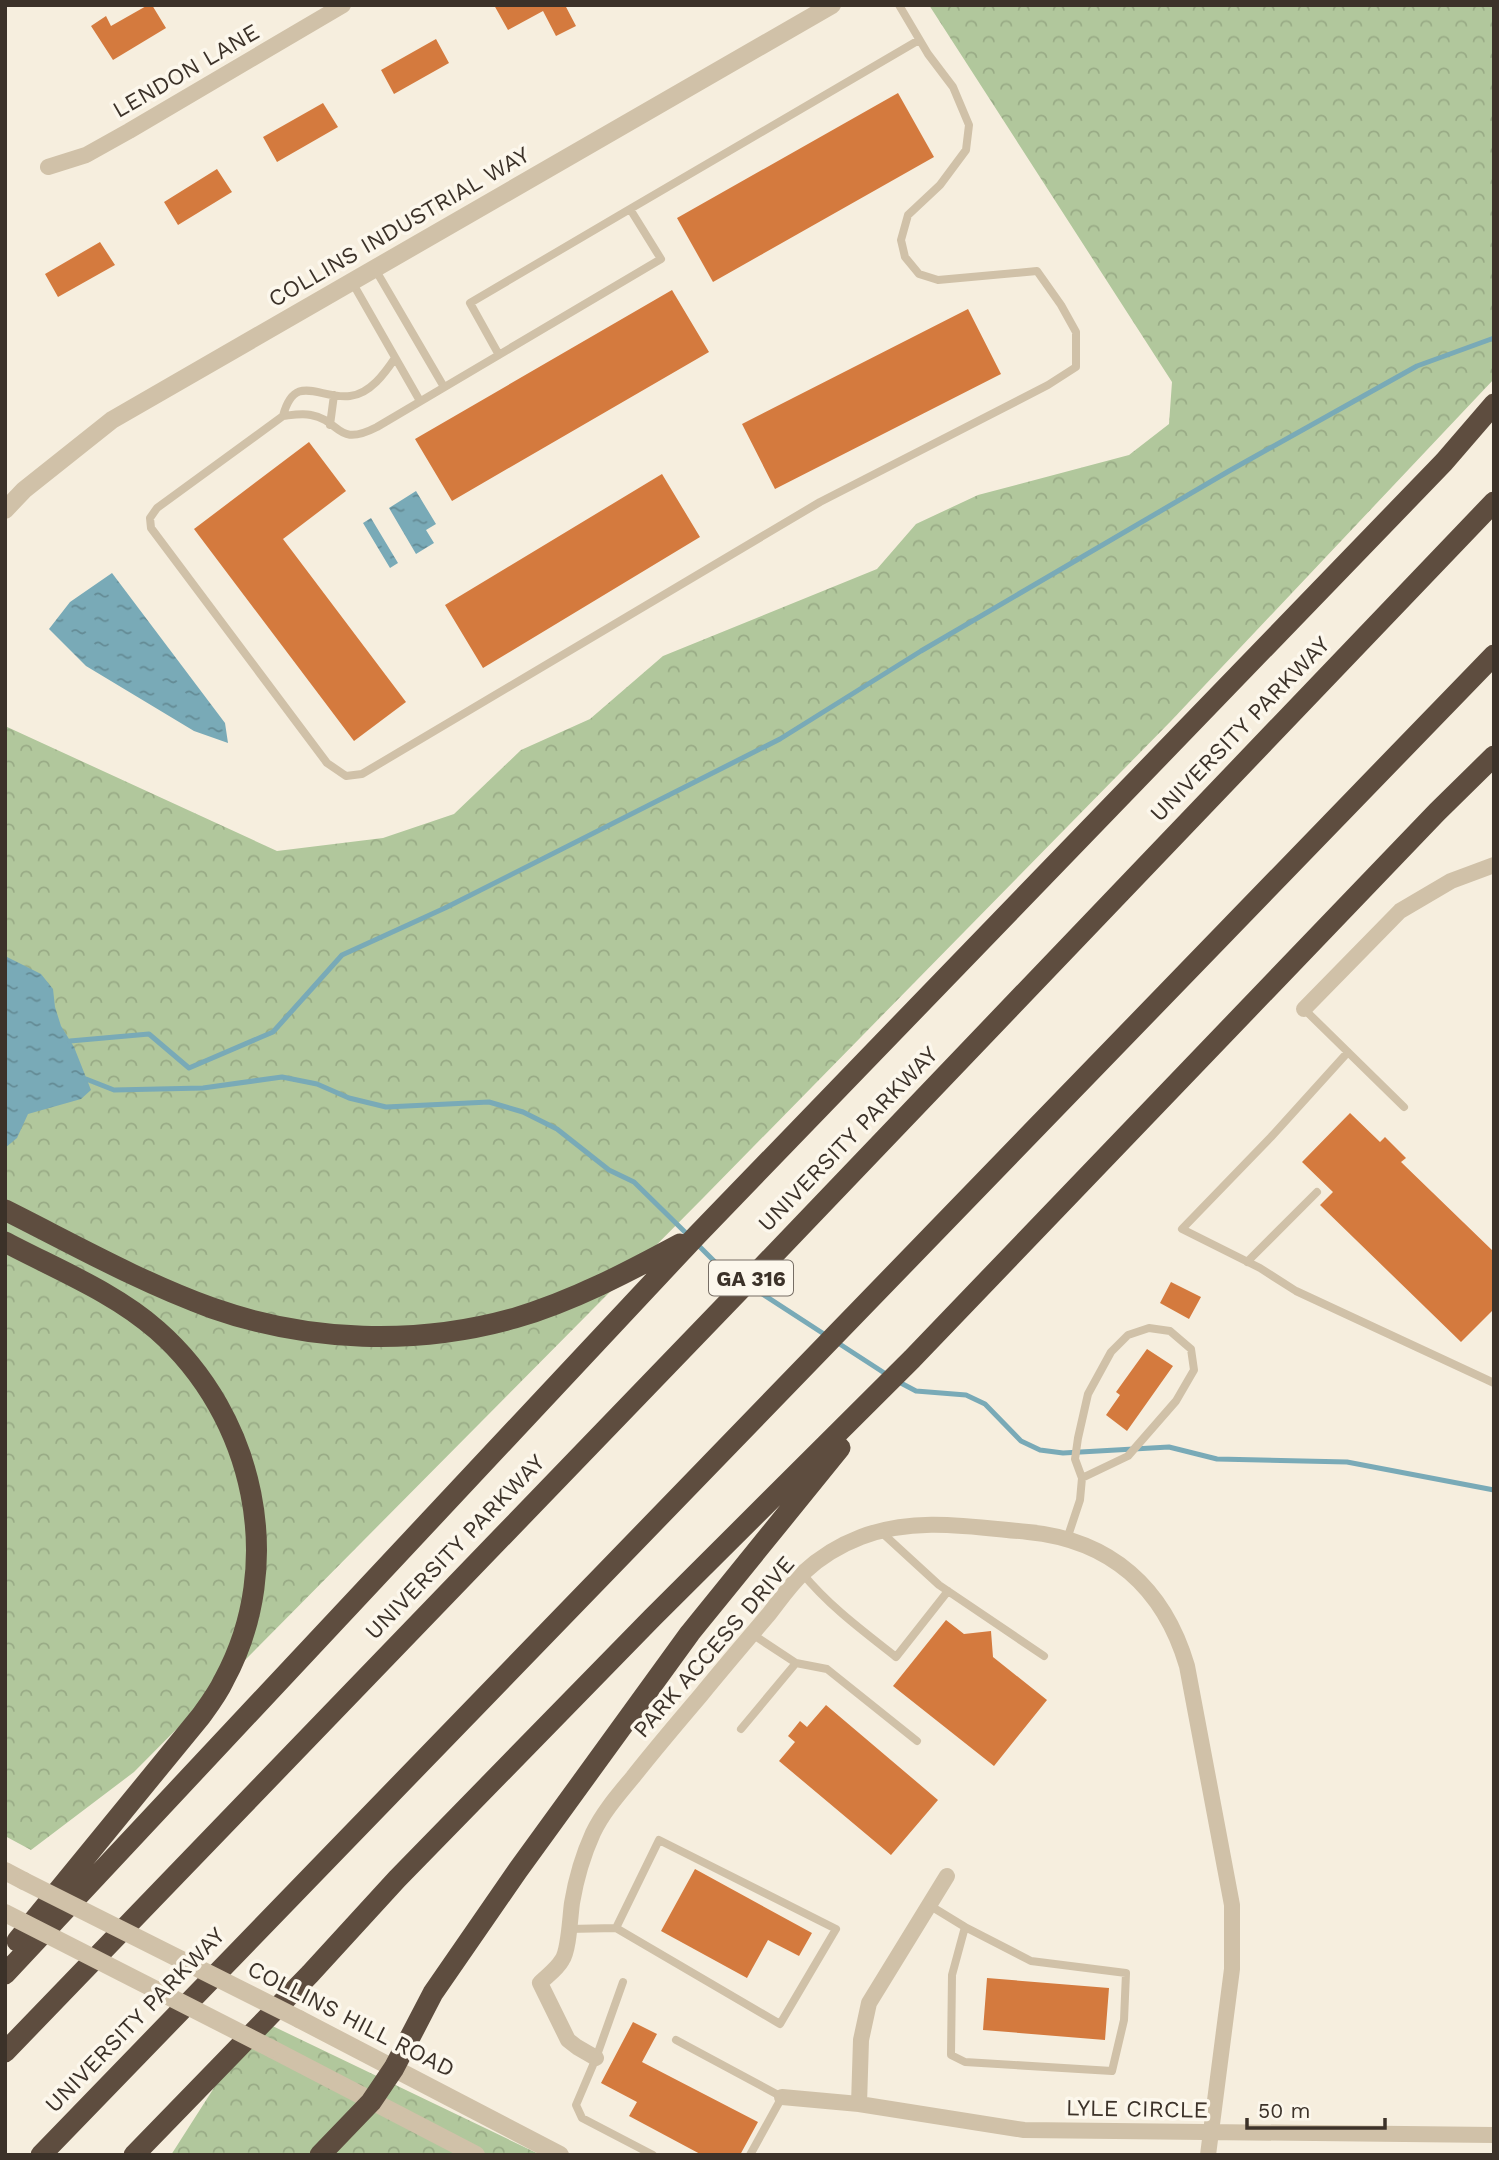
<svg xmlns="http://www.w3.org/2000/svg" width="1499" height="2160" font-family="'Work Sans',sans-serif">
  <style>
    .forest { fill: url(#forest-crowns) }
    .water { fill: url(#water-ripples) }
    .lines { fill: none; stroke-linecap: round; stroke-linejoin: round }
    .stream { stroke: #79aab7; stroke-width: 5 }
    .building { fill: #d47a3e }
    .service { stroke: #d0c1a8; stroke-width: 8 }
    .minor { stroke: #d0c1a8; stroke-width: 16 }
    .tertiary { stroke: #d0c1a8; stroke-width: 18 }
    .motorway { stroke: #5e4d3f; stroke-width: 21 }
    .tertiary-bridge { stroke: #d0c1a8; stroke-width: 18 }
    .labels { text-anchor: middle; dominant-baseline: central; stroke-width: 7; stroke-linejoin: round; paint-order: stroke }
    .shield { fill: #fcf7ec; stroke: #766d64; stroke-width: 2 }
    .shield-label { font-size: 21px; font-weight: bold; fill: #3c3229 }
    .street-label { font-size: 23px; fill: #3c3229; stroke: #fcf7ec }
  </style>
  <defs>
    <pattern id="forest-crowns" width="20" height="18" patternUnits="userSpaceOnUse" patternTransform="scale(1.75)"><rect width="20" height="18" fill="#b1c79c"/><path d="M2 6a3 3 0 1 1 6 0M12 15a3 3 0 1 1 6 0" fill="none" stroke="#99ab86"/></pattern>
    <pattern id="water-ripples" width="26" height="14" patternUnits="userSpaceOnUse" patternTransform="scale(1.75)"><rect width="26" height="14" fill="#79aab7"/><path d="M2 4q2-2 4 0t4 0M15 11q2-2 4 0t4 0" fill="none" stroke="#648b95"/></pattern>
  </defs>
  <rect width="100%" height="100%" fill="#f6eede"/>
  <path class="forest" d="M929,5h565v374l-323,342 -467,476 -570,575 -103,78 -26,-14v-1110l272,125 106,-13 71,-24 67,-64 69,-31 73,-63 214,-87 39,-45 62,-29 151,-40 40,-31 3,-42z
    M258,2019l283,136h-370z"/>
  <path class="water" d="M416,491l20,33 -10,6 8,13 -18,11 -27,-46z
    M371,518l27,45 -8,5 -27,-45z
    M112,573l113,150 3,20 -34,-12 -108,-65 -37,-37 21,-27z
    M5,956l36,18 12,15 2,18 6,19 13,21 17,43 -10,9 -53,15 -11,24 -12,10z"/>
  <g class="lines">
    <path class="stream" d="M70,1041l79,-7 40,34 84,-36 69,-77 103,-47 335,-169 141,-88 308,-180 188,-105 77,-28
      M86,1079l28,11 89,-2 79,-11 35,7 32,14 37,9 103,-5 34,10 34,17 52,41 25,12 55,54
      M696,1243l24,24 22,14
      M750,1286l77,50
      M835,1341l54,35
      M897,1381l19,10 50,4 19,9 36,37 19,9 23,3 106,-6 48,12 130,3 147,28"/>
  </g>
  <path class="building" d="M148,5h4l14,23 -53,32 -22,-34 15,-10 5,10z
    M494,5h71l11,21 -20,10 -13,-25 -35,19z
    M436,39l13,24 -55,31 -13,-24z
    M898,93l36,64 -221,125 -36,-64z
    M323,103l15,24 -61,35 -14,-25z
    M217,169l15,23 -54,33 -14,-23z
    M100,242l15,23 -57,32 -13,-23z
    M672,290l37,62 -257,149 -37,-62z
    M968,309l33,65 -226,115 -33,-65z
    M309,442l37,49 -63,48 123,163 -52,39 -160,-212z
    M662,474l38,63 -217,131 -38,-63z
    M1350,1113l30,29 5,-5 21,21 -5,4 93,90v57l-33,33 -141,-137 13,-13 -31,-30z
    M1171,1282l30,15 -12,22 -29,-16z
    M1147,1349l26,17 -46,65 -21,-16 14,-20 -4,-3z
    M946,1620l18,14 27,-3 2,26 54,43 -53,66 -101,-80z
    M826,1705l112,95 -47,55 -112,-94 16,-19 -7,-6 12,-15 7,6z
    M695,1869l117,64 -13,23 -31,-16 -21,38 -86,-47z
    M987,1978l122,10 -4,52 -122,-10z
    M633,2022l24,12 -15,28 116,60 -18,33h-38l-73,-39 8,-14 -36,-19z"/>
  <g class="lines">
    <path class="service" d="M630,209l289,-169
      M375,269l69,118
      M352,282l68,119
      M395,358c-10,15 -25,36 -45,38 -30,4 -55,-25 -67,20 9,-1 19,-3 28,-1 31,6 25,33 66,12l284,-168 -31,-50 -160,94 29,52
      M283,416l-126,92 -7,10 1,10 176,235 19,13 16,-2 458,-272 228,-117 28,-18v-35l-15,-27 -24,-34 -99,9 -19,-6 -14,-17 -4,-17 7,-25 32,-30 26,-35 3,-25 -16,-38 -25,-33 -29,-49
      M330,425l4,-30
      M1304,1009l100,98
      M1348,1052l-77,85 -89,92 78,39 36,23 198,92
      M1247,1262l70,-70
      M879,1530l60,55 105,71
      M1067,1539l13,-39 2,-22 -7,-19 3,-21 10,-44 23,-42 17,-17 21,-7 21,3 21,18 3,21 -18,31 -48,55 -46,22
      M802,1573c27,33 61,58 94,84l52,-66
      M752,1634l44,29 31,6 90,72
      M741,1729l55,-66
      M929,1905l36,22 -13,48 -1,80 14,7 147,9 12,-51 2,-47 -95,-12 -66,-34
      M568,1929l48,-1 164,96 56,-95 -177,-89 -43,88
      M623,1982l-27,76 -20,47 6,13 71,37
      M676,2040l106,57 -32,58"/>
    <path class="minor" d="M48,167l38,-12 43,-24 214,-126
      M1304,1009l96,-98 51,-30 43,-16
      M596,2058l-19,-11 -9,-7 -28,-57c7,-7 17,-14 22,-23 7,-10 8,-43 10,-57 4,-24 11,-48 21,-70 10,-21 26,-39 40,-56 22,-28 45,-55 68,-82 22,-27 45,-54 68,-81 11,-14 21,-29 34,-41 16,-15 37,-28 58,-36 54,-21 112,-10 167,-5 83,8 136,56 159,134l45,239v64l-24,186
      M782,2097l77,7 165,26 470,5
      M859,2104l2,-64 8,-37 78,-127"/>
    <path class="tertiary" d="M5,510l19,-20 88,-70 720,-415
      M5,1871l19,10
      M299,2019l261,136
      M272,2049l204,106"/>
    <path class="motorway" d="M5,1210c68,34 135,72 207,98 97,34 204,38 303,10 58,-17 113,-46 165,-74
      M5,1242c51,27 109,50 152,88 98,86 130,234 67,350 -6,13 -15,25 -23,36l-184,225
      M5,1974l692,-739 747,-773 50,-58
      M5,2052l737,-764 752,-786
      M41,2155l1453,-1500
      M134,2155l176,-181 87,-95 255,-261 260,-259 525,-547 57,-56
      M320,2155l51,-53 23,-34 39,-75 85,-123 172,-237 150,-185"/>
    <path class="tertiary-bridge" d="M24,1881l275,138
      M5,1913l267,136"/>
  </g>
  <g class="labels">
    <rect class="shield" x="709" y="1260.5" width="84" height="35" rx="5"/>
    <g class="shield-label">
      <text x="751" y="1278">GA 316</text>
    </g>
    <g class="street-label">
      <text transform="translate(186 71) rotate(-30)">LENDON LANE</text>
      <text transform="translate(399 227) rotate(-30)">COLLINS INDUSTRIAL WAY</text>
      <text transform="translate(1240 729) rotate(-46)">UNIVERSITY PARKWAY</text>
      <text transform="translate(848 1139) rotate(-46)">UNIVERSITY PARKWAY</text>
      <text transform="translate(455 1547) rotate(-46)">UNIVERSITY PARKWAY</text>
      <text transform="translate(714 1647) rotate(-49)">PARK ACCESS DRIVE</text>
      <text transform="translate(351 2019) rotate(27)">COLLINS HILL ROAD</text>
      <text transform="translate(135 2020) rotate(-46)">UNIVERSITY PARKWAY</text>
      <text transform="translate(1137 2109) rotate(1)">LYLE CIRCLE</text>
    </g>
  </g>
  <rect width="1499" height="2160" fill="none" stroke="#3c3229" stroke-width="14"/>
  <path d="M1247 2118v10h138v-10" fill="none" stroke="#3c3229" stroke-width="3.5"/>
  <text x="1258" y="2118" font-size="21" fill="#3c3229" stroke="#fcf7ec" stroke-width="5" paint-order="stroke">50 m</text>
</svg>
